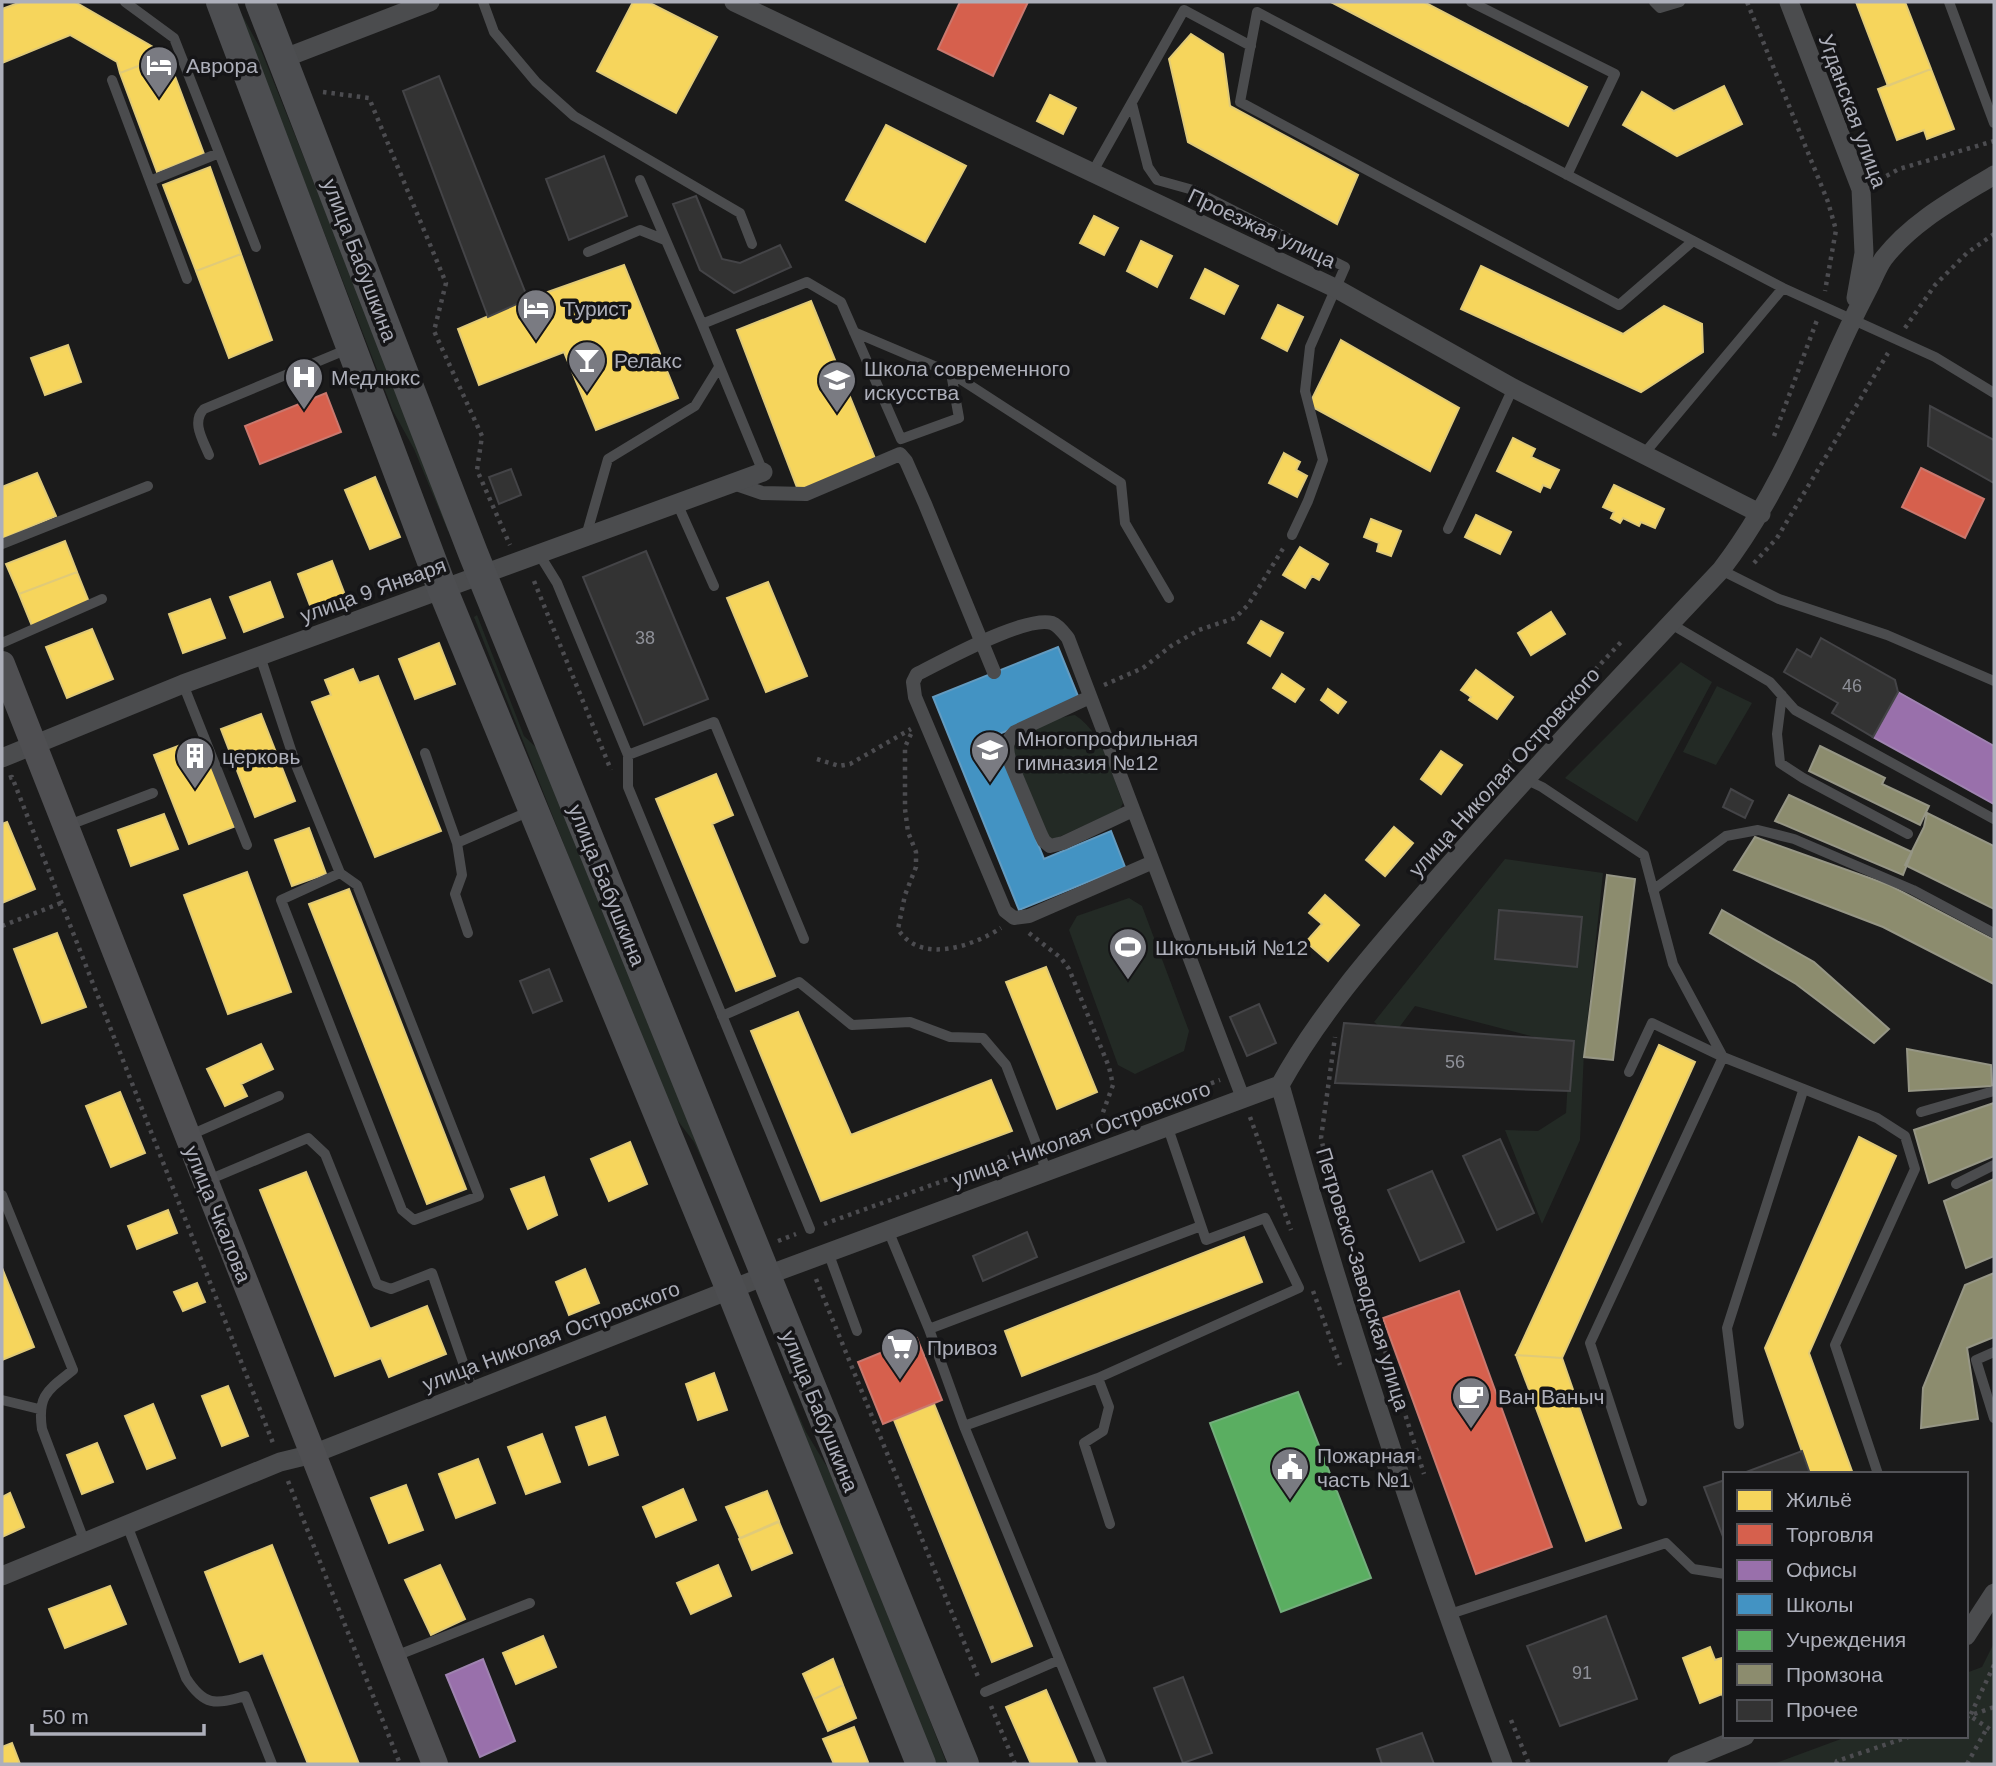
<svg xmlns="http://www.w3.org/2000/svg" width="1996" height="1766" font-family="Arial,sans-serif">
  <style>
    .green { fill: #232a25 }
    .homes { fill: #f6d55c; stroke: #e0ca78; stroke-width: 2 }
    .shops { fill: #d6604d; stroke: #ca786e; stroke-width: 2 }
    .offices { fill: #9970ab; stroke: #9f83b0; stroke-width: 2 }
    .schools { fill: #4393c3; stroke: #639bc0; stroke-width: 2 }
    .public { fill: #5aae61; stroke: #73ae7c; stroke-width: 2 }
    .industry { fill: #8c8c6e; stroke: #969685; stroke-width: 2 }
    .building { fill: #333; stroke: #444447; stroke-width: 2 }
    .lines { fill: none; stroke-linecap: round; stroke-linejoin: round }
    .path { stroke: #4c4c50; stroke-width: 4.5; stroke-dasharray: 3.5 5; stroke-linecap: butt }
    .service { stroke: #4b4c4e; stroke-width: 10 }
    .pedestrian { stroke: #4b4c4e; stroke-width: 14 }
    .minor { stroke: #4b4c4e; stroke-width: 19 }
    .secondary { stroke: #4f4f52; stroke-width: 26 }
    .primary { stroke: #4d4e51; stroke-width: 30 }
    .labels { text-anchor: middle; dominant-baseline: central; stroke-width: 7; stroke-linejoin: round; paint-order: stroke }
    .number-label { font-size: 18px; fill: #8e9098 }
    .poi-label { font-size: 21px; fill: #adafba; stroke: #151517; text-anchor: start }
    .street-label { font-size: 21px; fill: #adafba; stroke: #151517 }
  </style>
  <rect width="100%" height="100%" fill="#1b1b1b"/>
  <path class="green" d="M235,2l26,48 191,479 -4,2 -34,-82 -21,-38z
    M477,615l47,121 19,18 194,482 -43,-94 -26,-34 -194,-491z
    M1681,662l31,20 -75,140 -72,-44z
    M1717,686l35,17 -36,62 -33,-13z
    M1075,715c29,19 36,58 48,88l-3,6 -63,29c-5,0 -6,2 -10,-2 -10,-11 -27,-67 -33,-84 -1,-23 42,-34 61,-37z
    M1505,859l98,14 -19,179 -4,88 -38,84 -37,-94 33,1 28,-18 4,-67 -155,-40 -17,23h-15l-9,-7z
    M1129,898l13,8 47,125 -5,20 -49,23 -17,-9 -49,-135 8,-14z
    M763,1334l43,98 32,53 109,279h-11z
    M1994,1643v121h-221l76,-28h117v-63l16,-6z"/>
  <path class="homes" d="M21,2h54l92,53 -47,18 -3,-11 -47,-27 -68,28v-54z
    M633,2h15l69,35 -41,76 -79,-42z
    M1331,2h93l163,85 -19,39z
    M1856,2h49l26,67 -43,17z
    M1191,34l32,20 7,52 128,69 -21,49 -149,-82 -19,-83z
    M167,55l37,99 -47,18 -37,-99z
    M1931,69l23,60 -27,10 -3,-9 -27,10 -19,-51z
    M1724,86l18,38 -65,32 -54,-31 19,-33 32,19z
    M1050,95l26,13 -13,26 -26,-13z
    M886,125l80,41 -41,76 -79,-42z
    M210,167l31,87 -45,17 -33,-86z
    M1094,216l24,12 -14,27 -24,-12z
    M1141,241l31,15 -15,31 -30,-16z
    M241,254l31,86 -43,18 -33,-87z
    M624,265l54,133 -82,32 -32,-78 -85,33 -21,-56 70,-30z
    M1481,266l142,68 41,-28 38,18 1,28 -62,40 -180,-83z
    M1205,269l33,17 -14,28 -33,-16z
    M811,301l65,160 -78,29 -61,-160z
    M1278,305l25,12 -16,34 -25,-13z
    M1341,340l118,68 -29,63 -121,-66z
    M68,345l13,37 -36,13 -14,-37z
    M1513,438l22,11 -4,8 28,13 -9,18 -7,-3 -3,7 -43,-21z
    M1284,453l16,9 -4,8 11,6 -10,21 -28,-14z
    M37,473l19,43 -54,23v-52z
    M375,477l25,60 -30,12 -25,-59z
    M1614,485l50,24 -9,19 -14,-6 -2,4 -16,-8 -3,5 -9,-5 3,-6 -11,-5z
    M1476,515l35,17 -11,22 -35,-17z
    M1371,519l30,12 -10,25 -14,-5 2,-8 -15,-6z
    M65,541l12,31 -58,22 -13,-30z
    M1300,547l28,17 -9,16 -7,-4 -7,12 -22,-13z
    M332,561l13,34 -34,13 -13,-34z
    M77,572l12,30 -57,24 -13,-32z
    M270,582l13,35 -39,15 -14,-35z
    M768,582l39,94 -41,16 -39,-94z
    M210,599l15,39 -42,15 -14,-39z
    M1551,612l14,22 -34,21 -13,-22z
    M1261,621l22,12 -13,23 -22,-13z
    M92,629l21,50 -46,19 -21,-51z
    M439,643l16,41 -40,15 -16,-40z
    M353,669l6,14 19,-7 63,155 -66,26 -63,-155 19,-7 -6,-15z
    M1476,670l37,27 -16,22 -28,-19 2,-3 -10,-7z
    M1282,674l22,15 -9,13 -22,-14z
    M1328,689l18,13 -8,11 -17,-13z
    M261,714l34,87 -40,16 -34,-88z
    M202,737l34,89 -47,18 -35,-89z
    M1441,751l21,14 -21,29 -20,-15z
    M716,774l17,41 -21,9 63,152 -39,15 -80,-192z
    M164,814l14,35 -47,17 -13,-36z
    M7,822l28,67 -33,14v-79z
    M1394,827l19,16 -28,33 -19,-16z
    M309,828l17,46 -34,12 -17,-46z
    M247,872l44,120 -63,22 -44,-119z
    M349,889l117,300 -39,15 -118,-300z
    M1325,895l34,30 -31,36 -22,-19 16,-18 -13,-11z
    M57,933l29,74 -44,16 -28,-74z
    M1046,967l51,125 -40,17 -51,-127z
    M798,1012l53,123 140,-55 21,51 -191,70 -70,-170z
    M261,1044l12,25 -32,15 6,12 -22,10 -18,-37z
    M1659,1045l36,17 -133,296 -46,-3z
    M120,1092l25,61 -34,14 -25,-61z
    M1859,1137l37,19 -87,197 44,121h-43l-45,-126z
    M630,1142l17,42 -38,17 -18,-42z
    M306,1172l64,157 57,-23 19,48 -57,23 -8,-19 -46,18 -75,-186z
    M544,1177l13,38 -29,14 -17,-40z
    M168,1210l9,23 -40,16 -9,-23z
    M1244,1237l18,45 -240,94 -17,-45z
    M2,1268l32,79 -32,13z
    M585,1269l14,34 -30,12 -13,-33z
    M197,1283l8,19 -22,9 -9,-19z
    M1516,1355l46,3 59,170 -35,13z
    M714,1373l13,37 -29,10 -12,-36z
    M228,1386l20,50 -26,10 -20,-50z
    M153,1404l22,54 -28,11 -22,-53z
    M934,1404l98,242 -40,16 -98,-242z
    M605,1417l13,38 -29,10 -13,-38z
    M542,1434l18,48 -34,12 -18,-47z
    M97,1443l16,39 -31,12 -15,-39z
    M478,1459l17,44 -39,15 -17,-44z
    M406,1485l17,45 -34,13 -18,-45z
    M683,1489l13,31 -40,17 -13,-30z
    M767,1491l12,30 -39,17 -14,-31z
    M10,1493l14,34 -22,10v-40z
    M779,1522l13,31 -40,17 -13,-31z
    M272,1545l87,219h-51l-45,-111 -23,9 -35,-90z
    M440,1565l25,54 -34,16 -26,-55z
    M718,1565l13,31 -40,18 -14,-31z
    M110,1586l16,38 -61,24 -16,-39z
    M543,1636l13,31 -40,17 -13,-31z
    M1710,1647l5,13 10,-3v45l-3,-8 -22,9 -17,-45z
    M833,1659l10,26 -29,14 -11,-25z
    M843,1685l13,33 -28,13 -14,-32z
    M1046,1690l32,74h-47l-25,-57z
    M854,1727l14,35 -5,2h-29l-11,-25z
    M12,1743l8,21h-18v-17z"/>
  <path class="shops" d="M960,2h68l-35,74 -55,-27z
    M326,393l15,39 -81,32 -15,-38z
    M1921,468l63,31 -19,39 -63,-31z
    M1459,1291l93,256 -76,27 -93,-256z
    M917,1338l25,62 -59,24 -25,-62z"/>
  <path class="offices" d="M1898,692l96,54v58l-121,-67z
    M483,1659l32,82 -35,16 -34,-82z"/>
  <path class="schools" d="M1058,647l22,54 -86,35 50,123 67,-28 14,36 -106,43 -86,-213z"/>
  <path class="public" d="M1298,1392l73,186 -90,34 -71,-189z"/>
  <path class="industry" d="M1820,746l65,32 -3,6 47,22 -9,19 -111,-54z
    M1789,795l123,57 -9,23 -128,-54z
    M1927,813l67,33v63l-89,-44 19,-38z
    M1755,837l134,48 105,55v44l-111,-57 -149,-57z
    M1607,875l28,4 -22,181 -29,-3z
    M1722,910l92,52 75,67 -15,14 -78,-59 -86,-51z
    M1907,1049l84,16 1,21 -83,5z
    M1994,1103v53l-65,27 -15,-53z
    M1994,1179v77l-28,12 -22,-67z
    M1994,1273v64l-27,11 11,71 -57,9 2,-40 42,-103z"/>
  <path class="building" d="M439,76l89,223 -40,18 -85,-226z
    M604,156l23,60 -58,24 -23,-61z
    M696,196l26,63 18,4 40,-18 11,22 -57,26 -34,-23 -27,-66z
    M1930,406l64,34v43l-66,-37z
    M511,469l10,26 -22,9 -10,-27z
    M646,551l62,148 -64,26 -61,-148z
    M1821,638l74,42 3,12 -25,45 -41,-24 6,-10 -54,-31 13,-23 14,8z
    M1731,789l22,12 -8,17 -22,-11z
    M1499,910l83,7 -5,50 -82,-8z
    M549,969l13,32 -29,12 -13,-32z
    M1259,1004l17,39 -29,13 -17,-39z
    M1344,1023l230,18 -4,50 -235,-8z
    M1500,1139l34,74 -37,17 -34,-74z
    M1432,1171l32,71 -44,19 -32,-71z
    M1027,1232l10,25 -54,24 -10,-25z
    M1802,1451l8,23h-69z
    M1725,1480v62l-21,-55z
    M1606,1616l31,83 -77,27 -33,-80z
    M1183,1677l29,76 -29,10 -29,-75z
    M1422,1733l12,31h-52l-5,-15z"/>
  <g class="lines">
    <path class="path" d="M1747,2l81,200 8,28 -11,61
      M323,92l46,6 77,185 -12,48 48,105 -5,34 33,75
      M1879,180l20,-11 95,-28
      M1905,328l30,-43 32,-32 27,-19
      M1774,436l43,-116
      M1754,563l23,-25 111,-185
      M534,581l77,189
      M1104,685l39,-17 28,-22 28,-16 36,-12 13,-13 36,-58
      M911,734l-6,13v62l3,23 8,20v15l-11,28 -7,34c22,36 75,17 103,-1
      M817,759l22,7 11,-2 61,-35
      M9,778l3,-1 261,666
      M1486,789l21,-25 115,-123
      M2,926l59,-23
      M1029,933l32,25 8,11 40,98 4,18 -14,38
      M1250,1117l41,113
      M1051,1141l169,-61
      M1331,1180l-10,-42 14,-101
      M1339,1205l85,269
      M824,1224l199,-72
      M778,1241l18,-7
      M816,1279l163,400
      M1313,1291l27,74
      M288,1481l112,283
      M1994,1665l-24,51 24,16
      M991,1706l24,58
      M1966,1717l28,-10
      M1511,1720l18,44
      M1836,1764l1,-3 74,-25
      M1967,1764l20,-36"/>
    <path class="service" d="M125,2l49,36 82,209
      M483,2l11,30 42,50 38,34 166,97 12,31
      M1471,2l144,72 -48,101
      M1654,2l6,6 20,-6
      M1949,2l45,121
      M112,80l38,101 69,-28
      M1132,104l16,63 9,13 36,10 152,77 -35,80 -5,44 18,69 -15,41 -16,34
      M1092,173l92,-163 67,36
      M640,180l62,144
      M150,181l37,98
      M1693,241l-74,64 -379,-203 17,-90 526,276 152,69 59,36
      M588,252l52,-22 25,10
      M951,373l170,110 4,40 44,75
      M209,455c-6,-15 -18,-33 -5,-46l144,-60
      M1643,455l140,-167
      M763,472l-61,-148 105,-42 34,20 60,137 58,-21 -8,-45 -97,-41
      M677,503l37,83
      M1448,529l65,-141
      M586,536l22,-77 87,-53 24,-39
      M2,544l146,-58
      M539,554l18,29 71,172 86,-33 90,217
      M1721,570l58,29 108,36 107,46
      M1671,624l99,58 25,28 199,109
      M2,643l100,-44
      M260,656l36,109 44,108 17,12 122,311 -65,24 -12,-10 -121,-310 59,-27
      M183,684l64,161
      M1782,695l-5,39 3,29 23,15 105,56
      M425,753l32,90 5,32 -7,19 13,39
      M628,755v32l182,442
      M1525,779l17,8 102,68 29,109 50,93 154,61 28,18 10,33 -80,176 43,129
      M69,825l84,-32
      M457,843l73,-32
      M1653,890l73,-54 32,-6 36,9 119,51 81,43
      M722,1016l77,-34 53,43 58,-3 40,15 33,1 23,27 41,107
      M1629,1072l23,-49 71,34 -133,286 52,158
      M1921,1112l73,-21
      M188,1136l91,-40
      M206,1181l102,-43 17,16 52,130 14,5 41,-16 41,118
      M1956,1184l38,-19
      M2,1195l71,175c-25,20 -36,25 -31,59l43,114
      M888,1230l41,99 35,97 138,338
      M828,1252l29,79
      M929,1329l272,-103
      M1994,1352l-18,8 18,58
      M1098,1378l11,29 -6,24 -19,12 26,81
      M2,1400l37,9
      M1739,1424l-12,-96 76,-237
      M964,1426l134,-48 201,-90 -34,-70 -59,22 -38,-112
      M127,1525l59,153c18,28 29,27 59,18l27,68
      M1447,1615l219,-72 27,26 32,5
      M393,1657l137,-54
      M985,1692l74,-32"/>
    <path class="pedestrian" d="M733,483l29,10 44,1 94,-40 6,7 19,43 69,168
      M1090,697l-75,35c-9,9 -9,15 -6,27l32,76 3,6 6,5 13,-3 70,-33
      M1153,862l-124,54 -15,2 -9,-7 -90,-214 -2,-15 4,-8c26,-13 109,-59 135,-51 6,2 12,10 16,15l175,460"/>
    <path class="minor" d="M734,2l603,287 176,99 248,126
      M1789,2l72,187 3,64 -8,45
      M282,59l148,-57
      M2,758l181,-74 580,-212
      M1280,1085c64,229 139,456 223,679
      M2,1576l278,-114 33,-8 452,-178 515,-191c42,-76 101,-141 157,-206 92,-106 188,-207 284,-309 47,-61 78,-131 109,-201 12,-28 25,-55 39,-82 5,-10 9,-21 15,-29 29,-37 71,-59 110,-83
      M1966,1636l28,-43
      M1677,1764l68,-28"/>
    <path class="secondary" d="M2,664l433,1100"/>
    <path class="primary" d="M221,2l221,586 289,702 190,474
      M260,2l213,551 491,1211"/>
  </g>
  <defs>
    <symbol id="hotel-pin" viewBox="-11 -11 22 30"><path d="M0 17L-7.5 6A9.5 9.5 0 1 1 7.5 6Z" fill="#7a7b82" stroke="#151517"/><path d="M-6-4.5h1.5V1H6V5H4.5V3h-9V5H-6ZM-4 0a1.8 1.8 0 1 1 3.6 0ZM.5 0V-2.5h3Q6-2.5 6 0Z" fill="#fff"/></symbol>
    <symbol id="bar-pin" viewBox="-11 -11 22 30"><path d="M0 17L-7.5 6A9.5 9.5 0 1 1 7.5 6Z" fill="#7a7b82" stroke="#151517"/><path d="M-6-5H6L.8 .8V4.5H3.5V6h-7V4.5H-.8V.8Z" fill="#fff"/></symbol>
    <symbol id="hospital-pin" viewBox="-11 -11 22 30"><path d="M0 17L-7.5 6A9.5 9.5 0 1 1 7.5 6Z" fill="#7a7b82" stroke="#151517"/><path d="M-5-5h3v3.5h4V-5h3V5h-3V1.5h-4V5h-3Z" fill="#fff"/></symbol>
    <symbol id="school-pin" viewBox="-11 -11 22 30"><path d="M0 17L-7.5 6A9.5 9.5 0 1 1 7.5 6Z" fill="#7a7b82" stroke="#151517"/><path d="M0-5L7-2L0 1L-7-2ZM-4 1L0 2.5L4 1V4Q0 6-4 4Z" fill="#fff"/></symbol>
    <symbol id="building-pin" viewBox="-11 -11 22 30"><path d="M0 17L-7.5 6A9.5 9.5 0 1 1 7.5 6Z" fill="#7a7b82" stroke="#151517"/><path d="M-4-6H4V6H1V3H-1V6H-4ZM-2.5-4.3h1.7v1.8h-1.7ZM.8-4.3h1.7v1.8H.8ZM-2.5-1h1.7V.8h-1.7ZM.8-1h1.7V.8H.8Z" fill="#fff"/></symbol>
    <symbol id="stadium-pin" viewBox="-11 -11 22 30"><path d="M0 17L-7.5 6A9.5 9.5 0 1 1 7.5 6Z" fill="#7a7b82" stroke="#151517"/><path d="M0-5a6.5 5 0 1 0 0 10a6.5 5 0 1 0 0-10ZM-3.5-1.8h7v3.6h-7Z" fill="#fff"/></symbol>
    <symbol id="supermarket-pin" viewBox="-11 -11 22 30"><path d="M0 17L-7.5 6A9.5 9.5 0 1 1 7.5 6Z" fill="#7a7b82" stroke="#151517"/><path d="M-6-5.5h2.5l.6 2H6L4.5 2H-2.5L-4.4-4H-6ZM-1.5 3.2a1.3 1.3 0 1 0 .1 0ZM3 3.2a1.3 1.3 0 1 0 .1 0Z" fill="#fff"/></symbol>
    <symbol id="cafe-pin" viewBox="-11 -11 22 30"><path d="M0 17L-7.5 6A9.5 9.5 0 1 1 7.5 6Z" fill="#7a7b82" stroke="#151517"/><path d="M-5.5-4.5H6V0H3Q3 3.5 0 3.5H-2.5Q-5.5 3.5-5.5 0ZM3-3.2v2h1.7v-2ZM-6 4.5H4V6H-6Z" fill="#fff"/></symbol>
    <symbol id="civic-pin" viewBox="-11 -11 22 30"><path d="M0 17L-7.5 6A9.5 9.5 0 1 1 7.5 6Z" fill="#7a7b82" stroke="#151517"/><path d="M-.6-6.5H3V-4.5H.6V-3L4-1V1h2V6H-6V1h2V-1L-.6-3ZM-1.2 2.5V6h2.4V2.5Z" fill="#fff"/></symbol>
  </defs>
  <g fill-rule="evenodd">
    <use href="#hotel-pin" x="137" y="43" width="44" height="60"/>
    <use href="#hotel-pin" x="514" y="286" width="44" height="60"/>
    <use href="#bar-pin" x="565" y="338" width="44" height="60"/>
    <use href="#hospital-pin" x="282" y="355" width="44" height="60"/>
    <use href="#school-pin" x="815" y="358" width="44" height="60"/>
    <use href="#school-pin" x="968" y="728" width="44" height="60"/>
    <use href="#building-pin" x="173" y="734" width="44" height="60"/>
    <use href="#stadium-pin" x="1106" y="925" width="44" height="60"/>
    <use href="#supermarket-pin" x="878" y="1325" width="44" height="60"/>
    <use href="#cafe-pin" x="1449" y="1374" width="44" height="60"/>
    <use href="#civic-pin" x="1268" y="1445" width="44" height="60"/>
  </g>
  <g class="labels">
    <g class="number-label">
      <text x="645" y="638">38</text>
      <text x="1852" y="686">46</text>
      <text x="1455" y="1062">56</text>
      <text x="1582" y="1673">91</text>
    </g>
    <g class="poi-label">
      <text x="186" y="65">Аврора</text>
      <text x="563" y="308">Турист</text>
      <text x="614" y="360">Релакс</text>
      <text x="864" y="368">Школа современного<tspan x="864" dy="24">искусства</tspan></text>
      <text x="331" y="377">Медлюкс</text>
      <text x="1017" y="738">Многопрофильная<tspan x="1017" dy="24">гимназия №12</tspan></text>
      <text x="222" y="756">церковь</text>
      <text x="1155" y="947">Школьный №12</text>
      <text x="927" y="1347">Привоз</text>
      <text x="1498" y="1396">Ван Ваныч</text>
      <text x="1317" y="1455">Пожарная<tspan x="1317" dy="24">часть №1</tspan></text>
    </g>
    <g class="street-label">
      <text transform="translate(1853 111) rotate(70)">Угданская улица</text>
      <text transform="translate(1262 228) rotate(25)">Проезжая улица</text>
      <text transform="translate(360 260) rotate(69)">улица Бабушкина</text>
      <text transform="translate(373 590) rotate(-20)">улица 9 Января</text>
      <text transform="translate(1504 772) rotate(-48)">улица Николая Островского</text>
      <text transform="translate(607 885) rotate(68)">улица Бабушкина</text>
      <text transform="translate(1081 1134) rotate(-20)">улица Николая Островского</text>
      <text transform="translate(218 1214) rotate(68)">улица Чкалова</text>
      <text transform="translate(1363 1279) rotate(73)">Петровско-Заводская улица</text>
      <text transform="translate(551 1336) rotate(-21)">улица Николая Островского</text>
      <text transform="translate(820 1411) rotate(68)">улица Бабушкина</text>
    </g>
  </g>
  <rect width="1996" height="1766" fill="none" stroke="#adafba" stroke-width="7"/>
  <rect x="1723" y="1472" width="245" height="266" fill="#151517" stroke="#525358" stroke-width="2"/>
  <rect x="1737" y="1490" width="35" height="21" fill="#f6d55c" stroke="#525358" stroke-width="2"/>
  <text x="1786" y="1507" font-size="21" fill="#adafba">Жильё</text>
  <rect x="1737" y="1524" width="35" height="21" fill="#d6604d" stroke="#525358" stroke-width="2"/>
  <text x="1786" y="1542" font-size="21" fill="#adafba">Торговля</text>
  <rect x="1737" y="1560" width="35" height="21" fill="#9970ab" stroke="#525358" stroke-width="2"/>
  <text x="1786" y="1577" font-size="21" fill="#adafba">Офисы</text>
  <rect x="1737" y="1594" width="35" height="21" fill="#4393c3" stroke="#525358" stroke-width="2"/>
  <text x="1786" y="1612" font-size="21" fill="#adafba">Школы</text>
  <rect x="1737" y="1630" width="35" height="21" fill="#5aae61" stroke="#525358" stroke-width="2"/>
  <text x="1786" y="1647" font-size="21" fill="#adafba">Учреждения</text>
  <rect x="1737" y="1664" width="35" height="21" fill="#8c8c6e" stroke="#525358" stroke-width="2"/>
  <text x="1786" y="1682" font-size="21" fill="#adafba">Промзона</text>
  <rect x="1737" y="1700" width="35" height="21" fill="#333333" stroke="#525358" stroke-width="2"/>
  <text x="1786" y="1717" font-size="21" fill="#adafba">Прочее</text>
  <path d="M32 1724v10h172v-10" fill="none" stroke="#adafba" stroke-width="3.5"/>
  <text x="42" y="1724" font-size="21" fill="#adafba" stroke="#151517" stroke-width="5" paint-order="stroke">50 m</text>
</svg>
